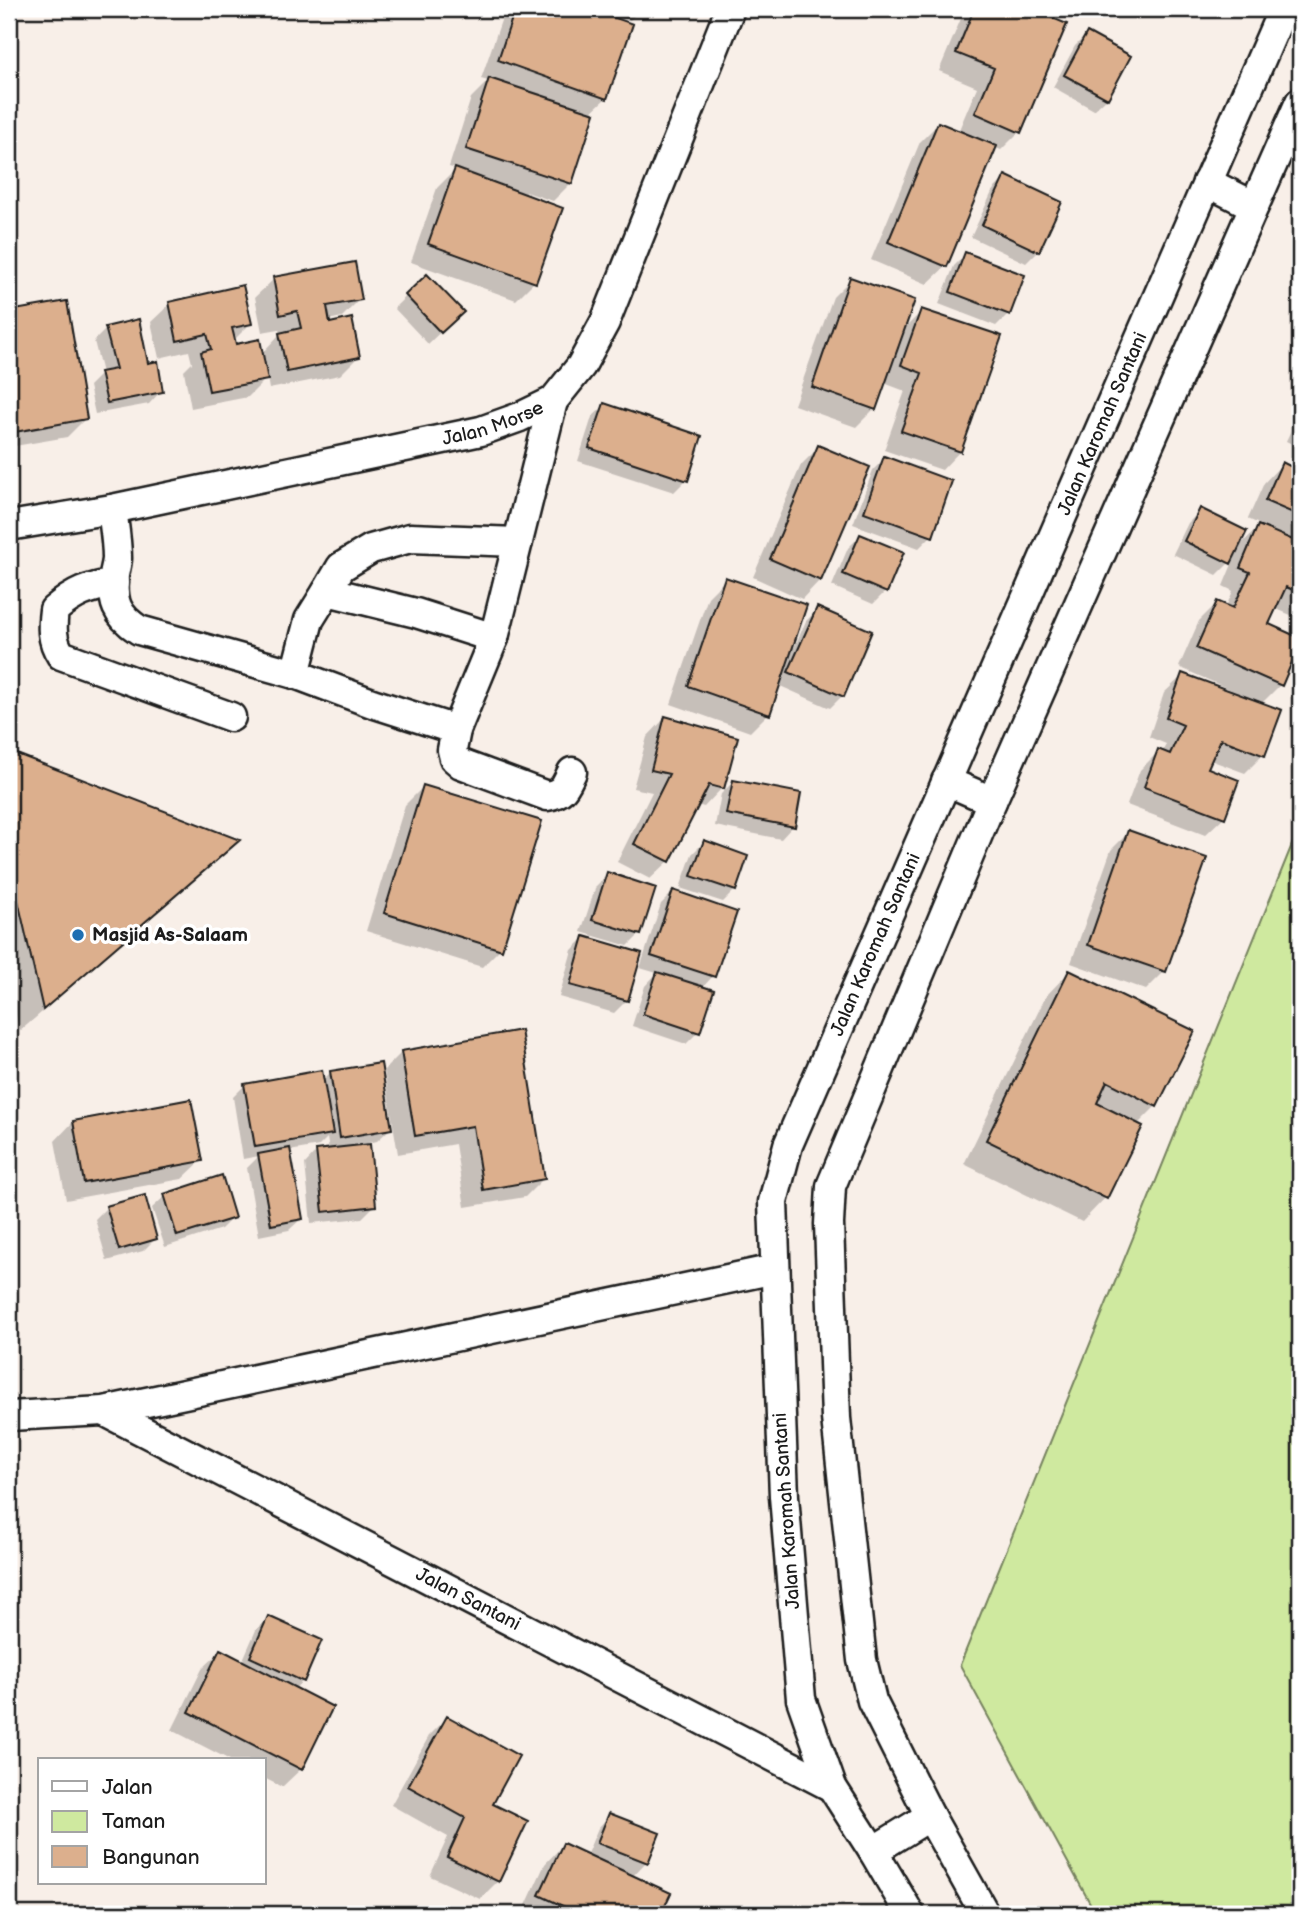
<svg xmlns="http://www.w3.org/2000/svg" width="1309" height="1923" font-family="'Balsamiq Sans',sans-serif">
  <style>
    .green { fill: #cfe99f; stroke: #76825e; stroke-width: 2 }
    .shadow { fill: #0003 }
    .building { fill: #dcaf8d; stroke: #1c1c1c; stroke-width: 2 }
    .lines { fill: none; stroke-linecap: round; stroke-linejoin: round }
    .street-casing { stroke: #1c1c1c; stroke-width: 33 }
    .street { stroke: #fff; stroke-width: 28 }
    .poi-dot { fill: #1f6fb2; stroke: #fff; stroke-width: 2.5 }
    .labels { text-anchor: middle; dominant-baseline: central; stroke-width: 7; stroke-linejoin: round; paint-order: stroke }
    .street-label { font-size: 19px; fill: #1c1c1c; stroke: #fff }
    .poi-label { font-size: 19px; font-weight: bold; fill: #1c1c1c; stroke: #fff; text-anchor: start }
  </style>
  <rect width="100%" height="100%" fill="#f8efe8"/>
  <filter id="ink" filterUnits="userSpaceOnUse"><feTurbulence type="fractalNoise" baseFrequency=".0143" numOctaves="2"/><feDisplacementMap in="SourceGraphic" scale="14" xChannelSelector="R" yChannelSelector="G"/><feConvolveMatrix kernelMatrix="1 2 1 2 8 2 1 2 1" color-interpolation-filters="sRGB"/></filter>
  <g filter="url(#ink)">
    <path class="green" d="M1300,825v1089h-204l-136,-249z"/>
    <path class="shadow" d="M505,9h79l47,16 -25,73 -16,15 -19,70 -18,18 -27,-9 8,90 -18,18 -105,-38 26,-74 19,-19 -7,-2 22,-69 17,-17 -7,-2z
      M598,9h43l-11,11z
      M965,9h61l38,16 -45,107 -18,18 -7,-3 -48,119 -19,18 -56,-24 49,-118 18,-18 20,8 19,-45 -38,-16z
      M1087,34l20,64 -13,12 -41,-23 22,-41z
      M1005,178l33,73 -12,12 -55,-26 22,-47z
      M966,254l42,60 -12,12 -57,-22 15,-38z
      M427,276l34,36 -33,32 -34,-36z
      M274,279l86,20 -18,18 -14,3 1,5 29,32 -18,18 -71,14 -2,-11 -19,19 -57,11 -7,-37 8,-8 -3,-12 -30,7 -8,-36 19,-18 80,20 -17,17 1,5 27,8 19,-20 -1,-5 -17,3 -7,-35z
      M851,279l51,52 20,-20 38,140 -18,19 -58,-20 21,-59 -21,-8 -10,26 -18,18 -62,-22 39,-108z
      M66,303l19,116 -18,18 -58,10v-134z
      M106,329l41,36 14,26 -12,13 -54,10 -6,-28 13,-13 -8,-32z
      M605,405l81,75 -12,12 -96,-31 14,-44z
      M1300,411v37l-14,-7z
      M819,447l1,133 -18,19 -49,-22 48,-112z
      M885,458l46,78 -12,12 -66,-24 20,-54z
      M1300,463v152l-2,3 -24,-10 -8,17 34,14 -20,46 -19,19 2,51 -18,18 -35,-13 -4,9 18,48 -19,18 -78,-30 13,-35 19,-19 3,2 4,-9 -17,-7 15,-44 19,-18 47,18 1,-3 -52,-23 20,-46 18,-18 9,4 7,-16 -10,-5 12,-29 -18,18 -44,-21 15,-31 12,-12 37,37 24,-23 -13,-6 16,-36 18,-19 14,7z
      M860,536l25,56 -12,12 -41,-18 16,-38z
      M726,579l68,69 12,-27 12,-12 24,87 -12,12 -52,-23 -10,29 -18,18 -79,-28 37,-107z
      M665,718l57,70 -18,19 -7,-2 -28,56 -19,18 -33,-17 35,-70 -19,-4 14,-51z
      M9,753l228,88 -23,23 -194,167 -11,-46z
      M733,782l60,44 -12,13 -66,-13 6,-32z
      M423,787l77,162 -18,18 -116,-36 39,-126z
      M1129,832l36,139 -19,19 -75,-27 40,-113z
      M704,842l31,48 -12,12 -43,-14 12,-34z
      M608,874l32,60 -12,12 -47,-14 15,-46z
      M673,892l40,84 -11,12 -4,44 -12,12 -54,-18 13,-40 12,-13 -17,-5 21,-64z
      M584,938l56,16 -14,47 -12,12 -55,-16 13,-47z
      M1069,972l87,134 -19,19 -32,73 -23,24 -118,-58 82,-168z
      M402,1052l141,127 -18,18 -60,10 -10,-63 -57,10 -14,-84z
      M330,1073l60,56 -13,12 -9,2 7,62 -13,13 -51,5 -6,-59 12,-13 12,-1 -2,-12 -8,8 -30,5 13,67 -13,12 -30,6 -12,-68 12,-12 -16,3 -10,-62 12,-12 77,-4z
      M73,1122l128,39 -19,18 -116,21 -11,-59z
      M165,1196l68,21 -12,12 -56,18 -13,-39z
      M107,1207l48,32 -12,12 -36,10 -12,-42z
      M268,1618l35,63 -9,8 7,80 -19,18 -18,-9v-18h-34l-58,-30 30,-61 19,-18 21,11 14,-32z
      M447,1718l44,87 7,76 -18,18 -50,-23 18,-39 -57,-32 38,-69z
      M610,1815l48,19 -12,28 -14,15 36,17 -9,20h-137l23,-50 18,-19 23,11 12,-28z"/>
    <path class="building" d="M515,9h75l43,15 -26,75 -109,-39z
      M974,9h57l36,15 -46,109 -46,-20 19,-45 -38,-15z
      M1087,32l44,24 -23,43 -44,-24z
      M489,78l106,35 -23,71 -106,-35z
      M938,122l59,24 -50,121 -59,-25z
      M455,168l108,40 -27,75 -108,-39z
      M1005,175l57,27 -23,50 -57,-27z
      M965,252l60,23 -15,40 -60,-23z
      M355,262l7,38 -35,6 3,17 22,-5 8,39 -73,15 -8,-39 22,-5 -4,-17 -17,4 -7,-38z
      M427,274l37,38 -23,21 -36,-38z
      M850,277l65,23 -39,110 -64,-23z
      M243,285l9,39 -20,4 4,16 24,-5 8,41 -59,11 -8,-39 10,-3 -4,-15 -30,7 -8,-39z
      M67,301l20,118 -78,14v-122z
      M921,309l81,27 -41,116 -60,-21 21,-58 -21,-8z
      M139,319l9,44 10,-2 5,31 -56,11 -7,-31 16,-3 -11,-42z
      M604,403l98,33 -14,45 -99,-33z
      M818,445l52,22 -49,114 -51,-22z
      M884,456l68,25 -19,56 -69,-25z
      M1282,462l18,9v45l-35,-15z
      M1200,508l47,23 -16,33 -47,-23z
      M1258,525l42,18v50l-14,-6 -17,37 31,14v5l-18,43 -86,-38 21,-47 16,7 17,-36 -10,-4z
      M860,534l44,18 -17,41 -44,-19z
      M725,577l82,28 -37,110 -82,-29z
      M817,607l55,24 -28,66 -56,-25z
      M1182,673l100,37 -17,46 -44,-17 -13,29 31,12 -14,38 -81,-31 14,-38 12,5 13,-29 -17,-7z
      M665,716l73,21 -14,52 -15,-4 -39,77 -36,-18 35,-70 -18,-4z
      M9,751l231,89 -197,170 -34,-149z
      M733,780l68,13 -6,34 -69,-13z
      M423,785l119,36 -40,129 -118,-37z
      M1128,830l79,28 -41,114 -78,-27z
      M704,840l44,16 -12,35 -45,-15z
      M607,872l49,16 -15,47 -49,-15z
      M673,890l64,22 -22,65 -64,-21z
      M584,936l58,17 -14,48 -58,-16z
      M1069,970l126,61 -38,76 -50,-26 -10,22 46,23 -36,73 -121,-59z
      M657,972l57,18 -14,43 -57,-19z
      M521,1030l24,149 -62,11 -10,-64 -58,10 -14,-85z
      M381,1063l11,66 -52,9 -10,-67z
      M322,1070l11,64 -78,13 -11,-63z
      M191,1099l12,62 -119,22 -11,-62z
      M370,1144l6,62 -53,6 -7,-62z
      M290,1148l13,71 -32,6 -13,-71z
      M222,1175l13,43 -58,18 -13,-42z
      M145,1195l12,44 -38,11 -13,-44z
      M268,1616l54,24 -18,42 -54,-25z
      M220,1649l113,58 -31,63 -113,-58z
      M447,1716l72,40 -26,48 35,17 -29,61 -52,-25 18,-39 -57,-32z
      M609,1813l51,20 -12,30 -51,-20z
      M563,1843l108,50 -10,21h-81l-41,-19z"/>
    <g class="lines">
      <defs>
        <g id="street">
          <path d="M1207,182l47,24"/>
          <path d="M553,401l-59,237 -38,92 -4,20 2,8 7,6 86,32c17,-3 18,-10 25,-24"/>
          <path d="M112,509c2,16 5,33 5,49 0,5 -2,11 -3,17 -2,27 2,40 25,55l156,44 77,29 84,27"/>
          <path id="s1" d="M9,526l103,-17 369,-78 39,-14 33,-16 28,-35 24,-44 125,-313"/>
          <path d="M114,583c-26,5 -39,9 -60,27 -2,16 -3,30 7,45l170,62"/>
          <path d="M327,591l14,-24 30,-18 39,-11 108,4"/>
          <path d="M295,674l14,-54 18,-29 89,22 78,25"/>
          <path d="M946,781l46,20"/>
          <path id="s2" d="M104,1411l728,376"/>
          <path d="M9,1416l95,-5 671,-142"/>
          <path d="M873,1851l57,-35"/>
          <path id="s3" d="M910,1914l-37,-63 -41,-64 -31,-88 -17,-203 -11,-294 15,-57 495,-1136"/>
          <path d="M985,1914l-55,-98 -58,-115 -10,-41 -26,-242 -7,-194 2,-38 161,-385 308,-699"/>
        </g>
      </defs>
      <use href="#street" class="street-casing"/>
      <use href="#street" class="street"/>
    </g>
  </g>
  <circle class="poi-dot" cx="78" cy="935" r="7"/>
  <g class="labels">
    <g class="street-label">
      <text stroke="none"><textPath href="#s1" startOffset="495">Jalan Morse</textPath></text>
      <text stroke="none"><textPath href="#s3" startOffset="1586">Jalan Karomah Santani</textPath></text>
      <text stroke="none"><textPath href="#s3" startOffset="1018">Jalan Karomah Santani</textPath></text>
      <text transform="translate(787 1511) rotate(-94)">Jalan Karomah Santani</text>
      <text stroke="none"><textPath href="#s2" startOffset="410">Jalan Santani</textPath></text>
    </g>
    <g class="poi-label">
      <text x="92" y="935">Masjid As-Salaam</text>
    </g>
  </g>
  <rect width="1309" height="1923" fill="none" stroke="#fff" stroke-width="35"/>
  <rect x="18" y="18" width="1274" height="1888" fill="none" stroke="#1c1c1c" stroke-width="2.5" filter="url(#ink)"/>
  <rect x="38" y="1758" width="228" height="126" fill="#ffffff" stroke="#a4a4a4" stroke-width="2"/>
  <rect x="52" y="1781" width="35" height="10" fill="#ffffff" stroke="#a4a4a4" stroke-width="2"/>
  <text x="102" y="1794" font-size="21" fill="#1c1c1c">Jalan</text>
  <rect x="52" y="1811" width="35" height="21" fill="#cfe99f" stroke="#a4a4a4" stroke-width="2"/>
  <text x="102" y="1828" font-size="21" fill="#1c1c1c">Taman</text>
  <rect x="52" y="1846" width="35" height="21" fill="#dcaf8d" stroke="#a4a4a4" stroke-width="2"/>
  <text x="102" y="1864" font-size="21" fill="#1c1c1c">Bangunan</text>
</svg>
